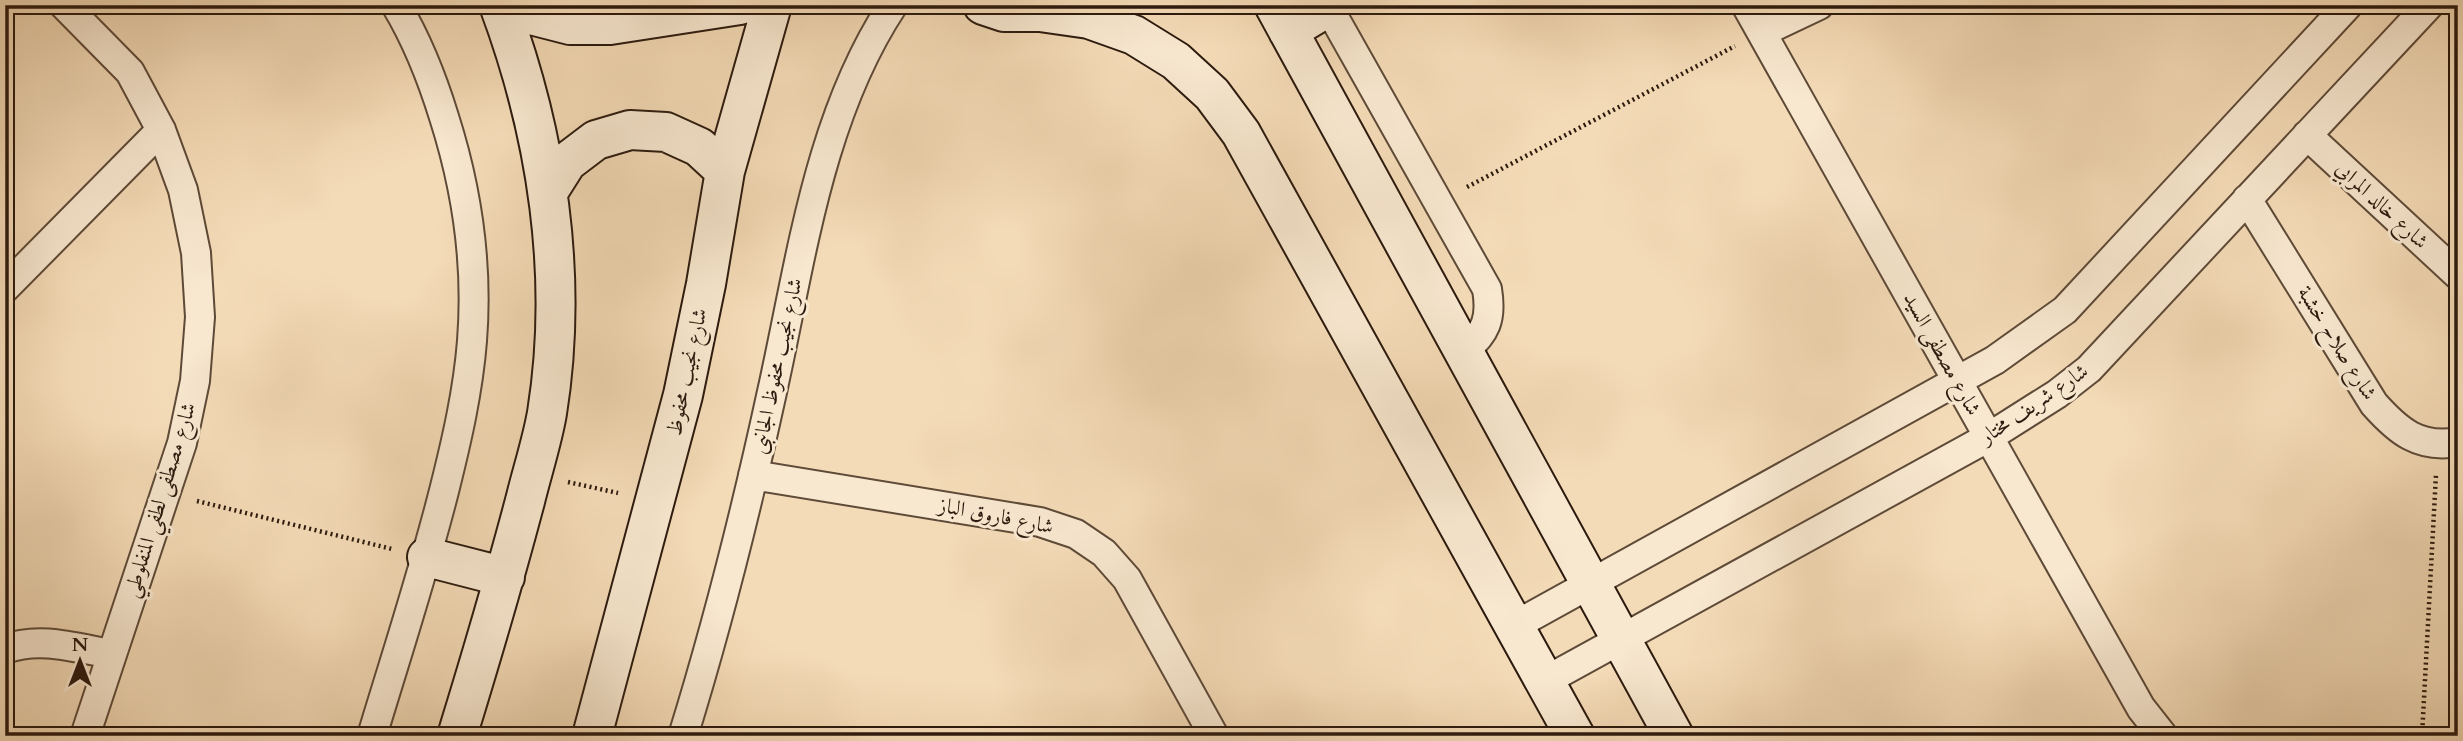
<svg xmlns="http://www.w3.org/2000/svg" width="2463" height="741" font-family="Cardo,Amiri,serif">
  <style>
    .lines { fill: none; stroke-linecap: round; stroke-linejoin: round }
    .street-casing { stroke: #5e4a38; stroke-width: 32 }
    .secondary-casing { stroke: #2c1a0e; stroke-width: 42 }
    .path { stroke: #2c1a0e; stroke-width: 4.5; stroke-dasharray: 2 3.5; stroke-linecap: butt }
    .street { stroke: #f8e8d0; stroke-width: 28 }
    .secondary { stroke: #f8e8d0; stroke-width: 38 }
    .labels { text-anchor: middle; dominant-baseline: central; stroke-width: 6; stroke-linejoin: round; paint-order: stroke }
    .street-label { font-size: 21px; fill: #2c1a0e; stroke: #f8e8d0 }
  </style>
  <rect width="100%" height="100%" fill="#f4dbb7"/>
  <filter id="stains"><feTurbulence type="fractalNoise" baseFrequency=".00286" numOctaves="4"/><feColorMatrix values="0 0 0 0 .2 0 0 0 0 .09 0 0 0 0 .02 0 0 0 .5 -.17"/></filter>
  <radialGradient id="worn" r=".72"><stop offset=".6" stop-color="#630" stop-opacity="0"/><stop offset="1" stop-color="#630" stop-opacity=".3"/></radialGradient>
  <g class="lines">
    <defs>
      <path id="street" d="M64,5l66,67 31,58 22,60 13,63 4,64 -5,64 -13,62 -97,293
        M1327,5l160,284c5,30 -1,44 -24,63
        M1746,5l395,703 22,28
        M1762,32l57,-27
        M2307,135l151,140
        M2247,199l127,205c24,27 45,45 84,38
        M5,288l156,-158
        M753,475l287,47 36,12 28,19 23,26 87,157
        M1514,626l481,-266 70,-50 283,-305
        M5,649c35,-13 71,-1 106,5
        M1545,681l444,-244 68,-43 32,-25 340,-364
        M372,736c25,-83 52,-165 73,-249 12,-48 23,-96 27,-146 6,-76 -5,-152 -28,-224 -12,-39 -27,-77 -48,-112
        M683,736c35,-113 64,-229 89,-344 29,-130 46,-274 121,-387"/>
      <path id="secondary" d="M514,5l17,10 39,10h40l130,-20
        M983,5l21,7h36l49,7 45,16 42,26 36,33 29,39 334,603
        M1274,5l400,731
        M1288,31l40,-24
        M548,192l19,-30 29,-22 34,-10 36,2 33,15 26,24
        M427,557l78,20
        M457,736c24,-78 47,-156 68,-235 7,-29 17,-59 22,-88 22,-137 0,-279 -48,-408
        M592,736l91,-341 23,-111 19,-113 47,-166"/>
    </defs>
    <use href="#street" class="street-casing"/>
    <use href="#secondary" class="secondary-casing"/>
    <path class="path" d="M1467,187l268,-141
      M568,482l50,11
      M197,501l195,48
      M499,728l26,8
      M2422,736l14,-262"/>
    <use href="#street" class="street"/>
    <use href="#secondary" class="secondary"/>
  </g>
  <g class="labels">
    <g class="street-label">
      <text transform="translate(2382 205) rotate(43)">شارع خالد المرابي</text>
      <text transform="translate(2337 343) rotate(58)">شارع صلاح خشبة</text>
      <text transform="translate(1942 354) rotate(61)">شارع مصطفى السيد</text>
      <text transform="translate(777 366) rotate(-78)">شارع نجيب محفوظ الجانبى</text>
      <text transform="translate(687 372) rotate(-78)">شارع نجيب محفوظ</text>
      <text transform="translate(2034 404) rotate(-34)">شارع شريف مختار</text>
      <text transform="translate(160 500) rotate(-73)">شارع مصطفى لطفي المنفلوطي</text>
      <text transform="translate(996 516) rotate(11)">شارع فاروق الباز</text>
    </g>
  </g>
  <rect width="2463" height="741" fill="none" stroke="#f4dbb7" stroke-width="28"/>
  <rect x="7" y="7" width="2449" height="727" fill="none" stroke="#2c1a0e" stroke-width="3.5"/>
  <rect x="14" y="14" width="2435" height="713" fill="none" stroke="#2c1a0e" stroke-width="2"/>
  <g transform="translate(80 661)" stroke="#f8e8d0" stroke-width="5" paint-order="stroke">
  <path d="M0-5L12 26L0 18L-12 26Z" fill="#2c1a0e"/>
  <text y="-10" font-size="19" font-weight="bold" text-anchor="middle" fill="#2c1a0e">N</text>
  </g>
  <rect width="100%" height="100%" filter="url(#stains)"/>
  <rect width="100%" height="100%" fill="url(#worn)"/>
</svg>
